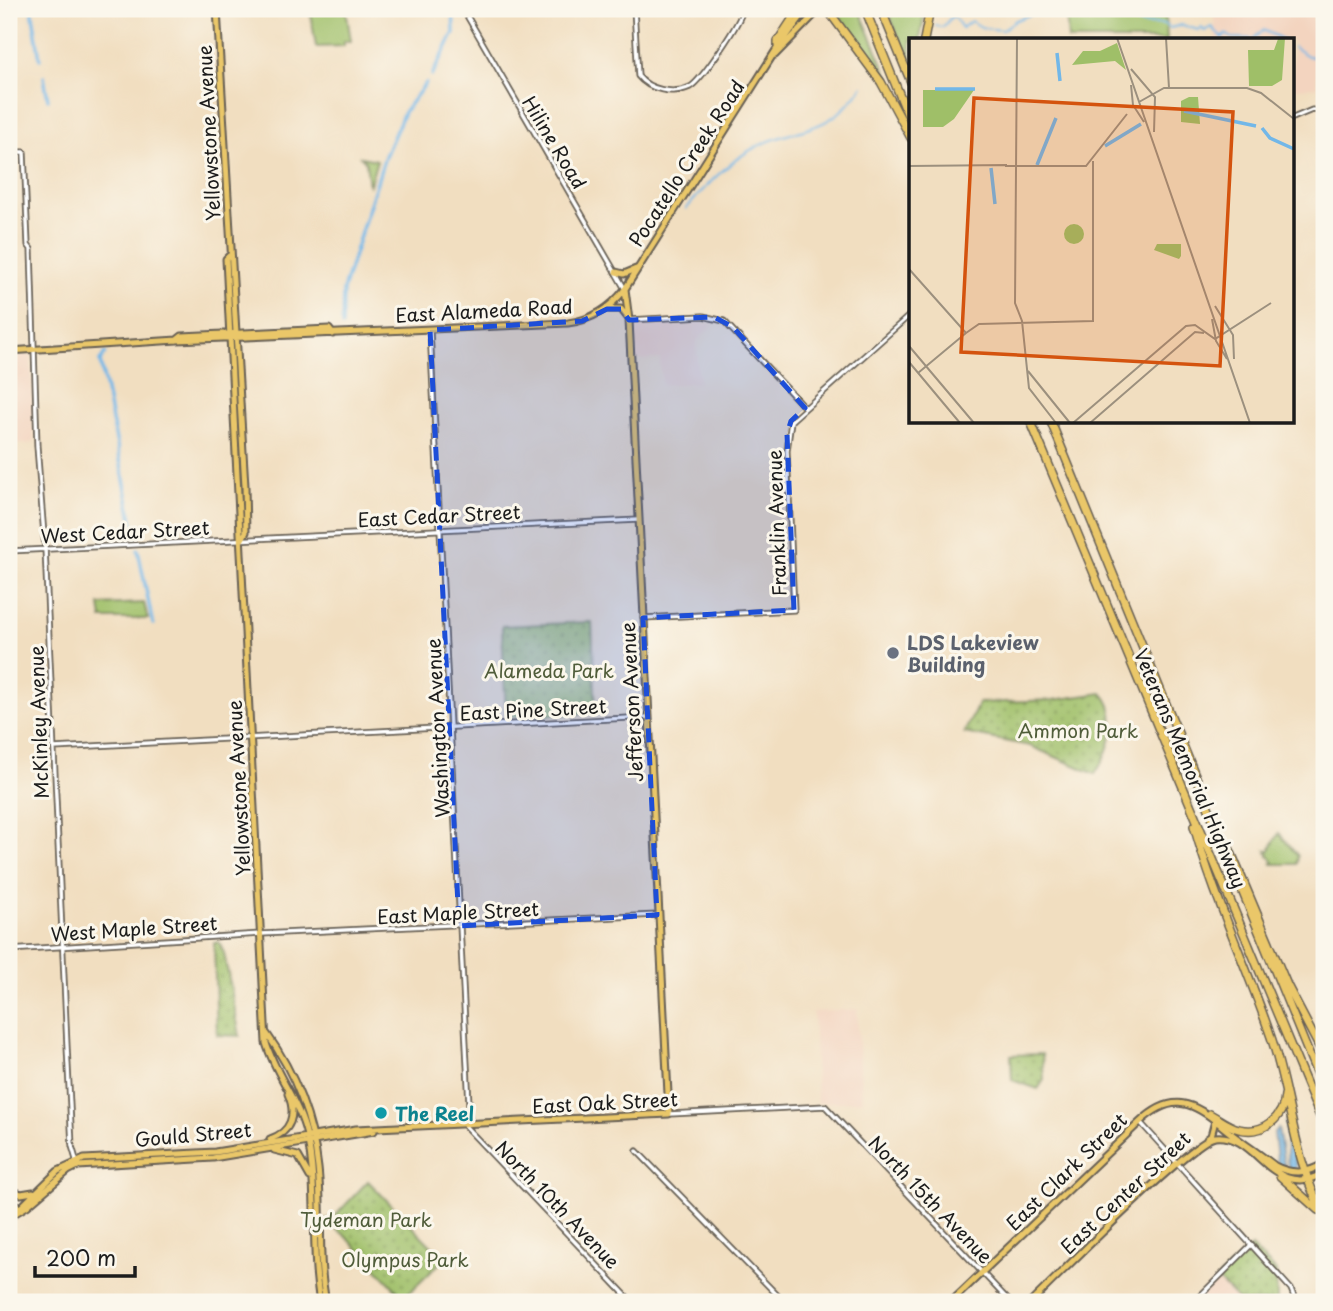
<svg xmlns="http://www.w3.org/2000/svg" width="1333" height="1311" font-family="'Playpen Sans',sans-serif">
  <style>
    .built { fill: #f3d4bf }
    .green { fill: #9fbf68; stroke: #5e6e42; stroke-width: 2 }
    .park { fill: url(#park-dots); stroke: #5e6e42; stroke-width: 2 }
    .water { fill: #72b7e8; stroke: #476a82; stroke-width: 2 }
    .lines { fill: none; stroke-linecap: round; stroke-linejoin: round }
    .stream { stroke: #72b7e8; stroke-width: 2 }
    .canal { stroke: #72b7e8; stroke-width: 3.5 }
    .minor-casing { stroke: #676055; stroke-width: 7 }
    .major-casing { stroke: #676055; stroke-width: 9 }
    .highway-casing { stroke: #676055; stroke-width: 10 }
    .minor { stroke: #fff; stroke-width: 3.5 }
    .major { stroke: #eac769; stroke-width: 5 }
    .highway { stroke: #eac769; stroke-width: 7 }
    .marked { fill: #1d4ed8; fill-opacity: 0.2; stroke: #1d4ed8; stroke-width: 5; stroke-dasharray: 14 9; stroke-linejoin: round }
    .worship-dot { fill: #6b7280; stroke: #fbf7ec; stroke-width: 2.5 }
    .culture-dot { fill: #0f9aa8; stroke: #fbf7ec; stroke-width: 2.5 }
    .labels { text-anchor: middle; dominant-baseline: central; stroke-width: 6; stroke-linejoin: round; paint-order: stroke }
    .street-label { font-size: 19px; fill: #1c1c1c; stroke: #fbf7ec }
    .worship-label { font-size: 19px; font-weight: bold; fill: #5b616d; stroke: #fbf7ec; text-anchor: start }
    .park-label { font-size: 19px; fill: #505d3a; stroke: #fbf7ec }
    .culture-label { font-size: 19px; font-weight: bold; fill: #0d838f; stroke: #fbf7ec; text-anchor: start }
    .inset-river { fill: none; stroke: #72b7e8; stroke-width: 3.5 }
    .inset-road { fill: none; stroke: #9c907e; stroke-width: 2 }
    .view { fill: #d4530e; fill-opacity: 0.15; stroke: #d4530e; stroke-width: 3.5 }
    .inset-edge { fill: none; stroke: #1c1c1c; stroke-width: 3.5 }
  </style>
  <defs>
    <pattern id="park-dots" width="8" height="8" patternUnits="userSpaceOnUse" patternTransform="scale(1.75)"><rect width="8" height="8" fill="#9fbf68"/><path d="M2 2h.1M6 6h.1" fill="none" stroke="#819a55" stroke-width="1.8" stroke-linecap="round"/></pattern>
  </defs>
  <rect width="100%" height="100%" fill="#fbf7ec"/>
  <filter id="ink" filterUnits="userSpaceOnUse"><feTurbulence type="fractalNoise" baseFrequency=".0143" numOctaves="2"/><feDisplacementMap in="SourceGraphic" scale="14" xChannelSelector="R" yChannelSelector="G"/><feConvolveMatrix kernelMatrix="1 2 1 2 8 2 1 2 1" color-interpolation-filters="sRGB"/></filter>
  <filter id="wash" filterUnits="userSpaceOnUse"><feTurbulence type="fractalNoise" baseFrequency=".00686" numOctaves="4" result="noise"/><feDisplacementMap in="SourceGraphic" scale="28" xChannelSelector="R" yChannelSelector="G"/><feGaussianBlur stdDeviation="1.57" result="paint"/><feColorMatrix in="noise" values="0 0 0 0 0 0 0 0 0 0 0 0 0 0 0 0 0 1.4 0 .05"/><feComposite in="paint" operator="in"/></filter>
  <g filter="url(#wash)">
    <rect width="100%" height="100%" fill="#f1dec0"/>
    <path class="built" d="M1214,9h99l4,78 -24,1v-48h-78z
      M698,322l16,2 -18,18 3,41 -37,2 -2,-26 -24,1 -1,-35z
      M31,355l3,88 -25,2v-88z
      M857,1009l5,92 -45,2 -4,-91z
      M1217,1279l23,23h-46z"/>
    <path class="green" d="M310,9h36l5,32h-7v5l-28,1z
      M834,9h25l35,81z
      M887,9h38l-5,31h-9v28z
      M1066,9h99l2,31h-99z
      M361,157l16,3 -8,27 -3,-25z
      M144,603l4,16h-46l-2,-14z
      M1279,833l19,23 -1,8h-26l3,-1 -8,-13 3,1z"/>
    <path class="park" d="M592,622l4,91 -90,4 -4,-91z
      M1102,693c21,21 7,60 -7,81l-65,-28 -66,-13 15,-30 74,-3z
      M219,942l5,11 16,83 -23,-1 -3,-92z
      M1042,1054l2,26 -6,9 -26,-9 -1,-25z
      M368,1181l76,78 -40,39 -59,-63 -22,-14 13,-6z
      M1251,1247l25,24 1,31h-37l-23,-23z"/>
    <path class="water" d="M1285,1122l3,1 8,42 -2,6h-4l-2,-5z
      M1278,1129l6,36 -1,3 -5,-2 -4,-34z"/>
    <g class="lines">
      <path class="stream" d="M1090,9l27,9 27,6h20l6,4 12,-3 16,5 4,-2 2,3 8,-4 10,11 4,-4 6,4 21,1 10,-9 21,10
        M1051,10l2,-1
        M936,26l7,1 10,-12 9,13 9,-7 12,7 19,2 14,-10 19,-7
        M1293,47l15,9 16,3
        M686,209c19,-22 42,-47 68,-61 45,-24 73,-10 109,-62"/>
      <path class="canal" d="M32,9l8,50
        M432,75l22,-42 -1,-24
        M44,77l4,22
        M342,326l1,-36 42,-134 19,-44 22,-29
        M105,353l-5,8 36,178
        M138,550l15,74"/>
    </g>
  </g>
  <g filter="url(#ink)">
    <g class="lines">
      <defs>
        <path id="minor" d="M463,9l162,280
          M634,9l4,67c11,14 35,19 52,11 11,-6 51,-65 53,-78
          M1293,118l19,-8 12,1
          M9,152h15l4,93 3,4 6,197 8,102 22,498 5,100 5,17
          M629,320l74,-4 21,5 81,87
          M430,330l40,794
          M9,551l629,-31
          M643,618l151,-8 -7,-159 4,-30 120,-107
          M54,748l594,-31
          M9,950l252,-16 396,-19
          M670,1114l155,-8 185,196
          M1140,1122l151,167 5,13
          M464,1125l168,177
          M637,1151l147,151
          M1194,1302l56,-56"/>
        <path id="major" d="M217,9l28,477 1,46 -4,7
          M775,55l45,-46
          M229,256l-3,3 40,784c10,33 33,58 41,93 12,55 3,111 13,166
          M616,272l8,2 12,-5
          M607,309h14l7,9
          M177,340l5,-4 147,-7 4,5
          M9,351l168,-11 391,-17c24,-3 42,-14 57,-34l151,-239 31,-41
          M267,1034c28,39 46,86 51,134 5,45 -1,89 8,134
          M270,1139c21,-7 27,-24 18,-45
          M1207,1139l4,-3 4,-15
          M274,1150l24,6 12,21
          M9,1189l12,5 12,-2
          M9,1194l10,15
          M9,1202l10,7
          M19,1209l39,-38 26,-12 131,-7 141,-23 313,-15 -40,-794 -4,-31
          M9,1217l18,-11 41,-35 10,-5 135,-8 161,-27
          M951,1302l189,-180c29,-27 49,-23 77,0 18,16 39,29 58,44 17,9 33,8 49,-3
          M1031,1302c27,-26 160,-161 184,-165 43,-5 56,65 109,36"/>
        <path id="highway" d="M827,9l54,73 30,56
          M865,9l46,114
          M881,9l30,73
          M924,40l6,-31
          M778,46v-5l21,-32
          M1031,422l293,704
          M1051,422l273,669
          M1194,826c20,72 53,140 77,211 20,59 22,123 53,178
          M1230,850l57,135 37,71
          M1210,1114c9,5 19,13 29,15 24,6 45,-11 46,-34
          M1280,1176l38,34"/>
      </defs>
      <use href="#minor" class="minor-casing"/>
      <use href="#major" class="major-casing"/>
      <use href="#highway" class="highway-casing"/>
      <use href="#minor" class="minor"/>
      <use href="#major" class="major"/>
      <use href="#highway" class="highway"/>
    </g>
  </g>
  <path class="marked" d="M607,309h14l8,11 85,-3 19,10 72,81 -14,13 -4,13 7,176 -151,8 14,297 -198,11 -29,-596 152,-9z"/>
  <circle class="worship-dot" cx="893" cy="653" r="7"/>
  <circle class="culture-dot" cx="381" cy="1113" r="7"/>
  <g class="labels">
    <g class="street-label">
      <text transform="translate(208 133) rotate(-93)">Yellowstone Avenue</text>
      <text transform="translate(555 142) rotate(59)">Hiline Road</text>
      <text transform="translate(686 163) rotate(-57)">Pocatello Creek Road</text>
      <text transform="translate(484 310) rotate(-3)">East Alameda Road</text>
      <text transform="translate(439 515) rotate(-3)">East Cedar Street</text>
      <text transform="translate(776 523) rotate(-92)">Franklin Avenue</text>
      <text transform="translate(125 531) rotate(-3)">West Cedar Street</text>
      <text transform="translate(631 702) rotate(-93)">Jefferson Avenue</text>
      <text transform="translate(533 709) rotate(-3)">East Pine Street</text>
      <text transform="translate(38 722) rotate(-92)">McKinley Avenue</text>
      <text transform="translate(437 728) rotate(-93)">Washington Avenue</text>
      <text transform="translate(1191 768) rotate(67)">Veterans Memorial Highway</text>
      <text transform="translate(238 788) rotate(-93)">Yellowstone Avenue</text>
      <text transform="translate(458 912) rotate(-3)">East Maple Street</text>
      <text transform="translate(134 928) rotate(-4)">West Maple Street</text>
      <text transform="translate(605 1102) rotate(-3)">East Oak Street</text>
      <text transform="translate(193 1134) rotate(-5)">Gould Street</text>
      <text transform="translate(1066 1171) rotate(-44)">East Clark Street</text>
      <text transform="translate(1125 1192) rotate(-43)">East Center Street</text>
      <text transform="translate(931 1199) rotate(46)">North 15th Avenue</text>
      <text transform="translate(558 1204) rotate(46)">North 10th Avenue</text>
    </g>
    <g class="worship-label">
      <text x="907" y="642">LDS Lakeview<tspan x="907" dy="22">Building</tspan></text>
    </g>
    <g class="park-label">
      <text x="549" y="670">Alameda Park</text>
      <text x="1078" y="730">Ammon Park</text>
      <text x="366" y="1219">Tydeman Park</text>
      <text x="405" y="1259">Olympus Park</text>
    </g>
    <g class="culture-label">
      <text x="395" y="1113">The Reel</text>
    </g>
  </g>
  <g transform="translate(909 38)">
    <rect width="385" height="385" fill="#f1dec0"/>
    <path d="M280,59h9l2,27 -19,-2v-21z" fill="#9fbf68"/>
    <path d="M376,0l-3,42 -10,6h-23l-1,-36h26l4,-11zM208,5l9,27 -11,-9 -43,4 11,-14h17zM14,52h51l-20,29 -11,8h-20zM155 196a10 10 0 1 1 20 0a10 10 0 1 1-20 0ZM248,206h24v12l-2,3 -25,-9z" fill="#9fbf68"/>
    <path class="inset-river" d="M148,15l3,28M26,51h40M275,73l72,15M353,90l8,10 24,11M196,108l36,-22M128,127l19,-47M82,130l4,36"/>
    <path class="inset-road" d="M108,0l-2,265 7,18 7,67 27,35M208,0l133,385M257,0l3,50M222,31l24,28 -1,35M222,47l2,20 11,17M230,64l25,-14h83l14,5 33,26M0,128l98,-1M96,128h81l41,-52M0,231l57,64M306,268l18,29 1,24M303,281l4,22 11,18M57,295l13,-9 114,-3v-160M0,308l65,77M0,324l51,61M119,333l42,52M9,335l48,-40M164,385l113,-97 9,-1 20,14 56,-36M181,385l105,-91 9,1"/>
    <path class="view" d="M65,60l259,14 -13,254 -259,-14z"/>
    <rect width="385" height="385" class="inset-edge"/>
  </g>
  <rect width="1333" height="1311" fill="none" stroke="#fbf7ec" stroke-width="35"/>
  <path d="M35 1266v10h100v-10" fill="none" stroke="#1c1c1c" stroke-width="3.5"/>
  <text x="46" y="1266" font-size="21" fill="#1c1c1c" stroke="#fbf7ec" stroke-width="5" paint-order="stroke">200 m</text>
</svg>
